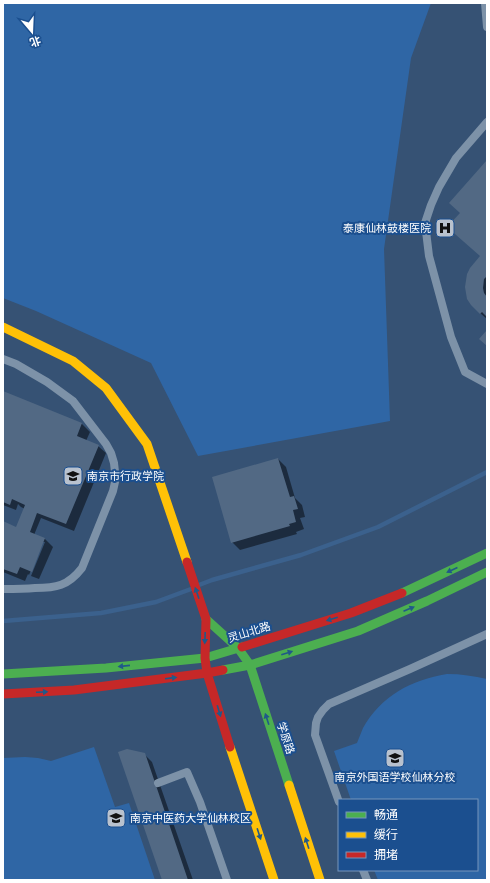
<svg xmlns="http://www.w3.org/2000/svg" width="490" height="883" font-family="Mulish,'Noto Sans SC',sans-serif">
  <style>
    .green { fill: #2f66a5 }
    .shadow { fill: #0007 }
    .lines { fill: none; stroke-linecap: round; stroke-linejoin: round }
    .stream { stroke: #3b618d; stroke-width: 4.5 }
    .building { fill: #526984 }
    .lane { stroke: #7d92a8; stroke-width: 8 }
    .fast { stroke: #4caf50; stroke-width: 9 }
    .slow { stroke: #ffc107; stroke-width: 9 }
    .jam { stroke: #c62828; stroke-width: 9 }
    .oneway { fill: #205989 }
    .labels { text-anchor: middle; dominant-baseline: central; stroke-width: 4; stroke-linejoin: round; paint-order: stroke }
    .poi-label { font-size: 11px; fill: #fff; stroke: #1b4f8f; text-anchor: start }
    .street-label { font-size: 11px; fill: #fff; stroke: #1b4f8f }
  </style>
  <rect width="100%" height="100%" fill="#365274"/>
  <path class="green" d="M3,3h428l-20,55 -27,191 6,172 -192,35 -47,-93 -115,-52 -33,-13z
    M447,674c14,0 27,2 40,5v201h-109l-4,-10h103v-70h-126l-17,-49 23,-8c2,-5 4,-10 6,-15 18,-32 48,-48 84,-54z
    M94,747l21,60 14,-4 26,77h-152v-122l22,-1 13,1 13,3z"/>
  <path class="shadow" d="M487,161v158l-7,-6 2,-57 -22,-43z
    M3,392l79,32 8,8 -4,9 12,5 8,7 -32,78 -33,-13 -7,17 11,4 8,8 -14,32 -8,-3 14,-34h-2l-14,33 -1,-1 -3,7 -22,-9v-50l18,8 4,-21 -4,-2 -3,-3 -2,6 -13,-5z
    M278,459l8,8 9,31 7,7 3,12 -5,1 4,11 -8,3 1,2 -57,16 -8,-8z
    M144,754l8,8 41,118h-30z"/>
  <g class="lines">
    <path class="stream" d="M199,585l13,-5 89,-25 77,-28 109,-55
      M3,621l98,-8 55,-11 35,-13"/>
  </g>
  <path class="building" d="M487,160v116l-3,3 -1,9 1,5 3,4v20l-5,-5 -2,2 -9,-9 -4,-6 -2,-12 2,-13 3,-6 10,-12 -33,-29 13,-14 -11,-10z
    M487,330v16l-8,-7z
    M3,391l79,32 -5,13 22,9 -33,79 -29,-11 -7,19 15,6 -13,34 -12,-5 -3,7 -14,-5v-48l13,6 9,-22 -13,-6 -2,6 -7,-3z
    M278,458l12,39 4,-1 4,13 -5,1 3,12 -7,2 1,2 -59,17 -19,-66z
    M127,749l18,4 43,127h-26l-44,-128z"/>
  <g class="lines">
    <path class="lane" d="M485,3l2,24
      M487,122l-31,36 -17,29 -8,18 -6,18 4,33 22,81 14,35 22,12
      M3,359l13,5 31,18 26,19 33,43 5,9 3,10 1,9v10l-2,9 -31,77c-14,18 -26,20 -47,20 -11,1 -21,1 -32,1
      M158,783l29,-11 13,30 27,78
      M339,802l-24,-67 1,-12 2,-6 5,-7 6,-6 81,-35 77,-35
      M363,870l4,10"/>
    <path class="fast" d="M402,593l85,-40
      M206,619l32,29 12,17 39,120
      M223,670l27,-5 108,-34 69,-30 60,-29
      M3,674l103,-6 99,-10 37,-11"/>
    <path class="slow" d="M3,327l70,34 33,27 41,56 40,118
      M230,747l44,133
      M289,785l31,95"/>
    <path class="jam" d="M187,562l19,57 -1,39 2,15 23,74
      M242,647l109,-34 51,-20
      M3,694l71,-4 133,-17 16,-3"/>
  </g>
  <defs><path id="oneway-solid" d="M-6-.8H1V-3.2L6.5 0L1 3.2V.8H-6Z"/></defs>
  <g class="oneway">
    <use href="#oneway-solid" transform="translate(452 570) rotate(155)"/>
    <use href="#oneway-solid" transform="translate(197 593) rotate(-109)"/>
    <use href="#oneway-solid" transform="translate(409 609) rotate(-23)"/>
    <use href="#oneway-solid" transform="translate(332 619) rotate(163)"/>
    <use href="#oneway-solid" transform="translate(205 638) rotate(92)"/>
    <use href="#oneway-solid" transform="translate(287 653) rotate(-17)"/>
    <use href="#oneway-solid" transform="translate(124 666) rotate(174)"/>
    <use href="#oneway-solid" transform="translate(171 678) rotate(-7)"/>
    <use href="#oneway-solid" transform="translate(42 692) rotate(-3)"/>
    <use href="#oneway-solid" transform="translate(219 711) rotate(73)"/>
    <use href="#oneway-solid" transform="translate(267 719) rotate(-108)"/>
    <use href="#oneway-solid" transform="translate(259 834) rotate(72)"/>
    <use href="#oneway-solid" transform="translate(307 843) rotate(-108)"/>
  </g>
  <defs>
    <symbol id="hospital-square" viewBox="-11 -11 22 22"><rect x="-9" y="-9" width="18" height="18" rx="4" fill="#b9c2ce" stroke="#1b4f8f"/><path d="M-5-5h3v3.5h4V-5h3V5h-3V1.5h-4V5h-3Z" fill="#111"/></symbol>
    <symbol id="school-square" viewBox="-11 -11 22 22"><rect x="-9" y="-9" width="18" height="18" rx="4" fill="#b9c2ce" stroke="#1b4f8f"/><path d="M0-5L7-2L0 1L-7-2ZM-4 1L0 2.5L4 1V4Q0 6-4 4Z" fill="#111"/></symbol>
    <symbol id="university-square" viewBox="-11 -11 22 22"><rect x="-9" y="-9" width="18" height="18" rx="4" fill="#b9c2ce" stroke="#1b4f8f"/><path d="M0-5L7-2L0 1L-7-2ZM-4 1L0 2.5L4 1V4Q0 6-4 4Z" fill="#111"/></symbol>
  </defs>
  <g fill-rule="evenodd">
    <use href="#hospital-square" x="434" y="217" width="22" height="22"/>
    <use href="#school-square" x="62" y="465" width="22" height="22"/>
    <use href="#school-square" x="384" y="747" width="22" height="22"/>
    <use href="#university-square" x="105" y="807" width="22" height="22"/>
  </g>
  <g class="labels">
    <g class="poi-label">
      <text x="431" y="228" text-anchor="end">泰康仙林鼓楼医院</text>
      <text x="87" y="476">南京市行政学院</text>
      <text x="395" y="777" text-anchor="middle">南京外国语学校仙林分校</text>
      <text x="130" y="818">南京中医药大学仙林校区</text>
    </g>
    <g class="street-label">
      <text transform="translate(249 632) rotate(-17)">灵山北路</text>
      <text transform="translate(286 738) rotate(72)">学原路</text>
    </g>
  </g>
  <rect width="490" height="883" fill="none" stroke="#ffffff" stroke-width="8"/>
  <rect x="338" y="799" width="140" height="72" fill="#1b4f8f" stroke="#7695bc"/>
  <rect x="346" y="812" width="20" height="6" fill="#4caf50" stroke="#7695bc"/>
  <text x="374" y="819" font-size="12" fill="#ffffff">畅通</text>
  <rect x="346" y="832" width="20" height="6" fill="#ffc107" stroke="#7695bc"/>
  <text x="374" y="839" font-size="12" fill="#ffffff">缓行</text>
  <rect x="346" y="852" width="20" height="6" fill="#c62828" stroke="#7695bc"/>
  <text x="374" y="859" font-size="12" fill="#ffffff">拥堵</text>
  <g transform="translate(32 32) rotate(161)" stroke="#1b4f8f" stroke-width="3" paint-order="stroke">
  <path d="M0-3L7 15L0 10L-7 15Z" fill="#ffffff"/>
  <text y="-6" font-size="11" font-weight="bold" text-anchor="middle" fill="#ffffff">北</text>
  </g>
</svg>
